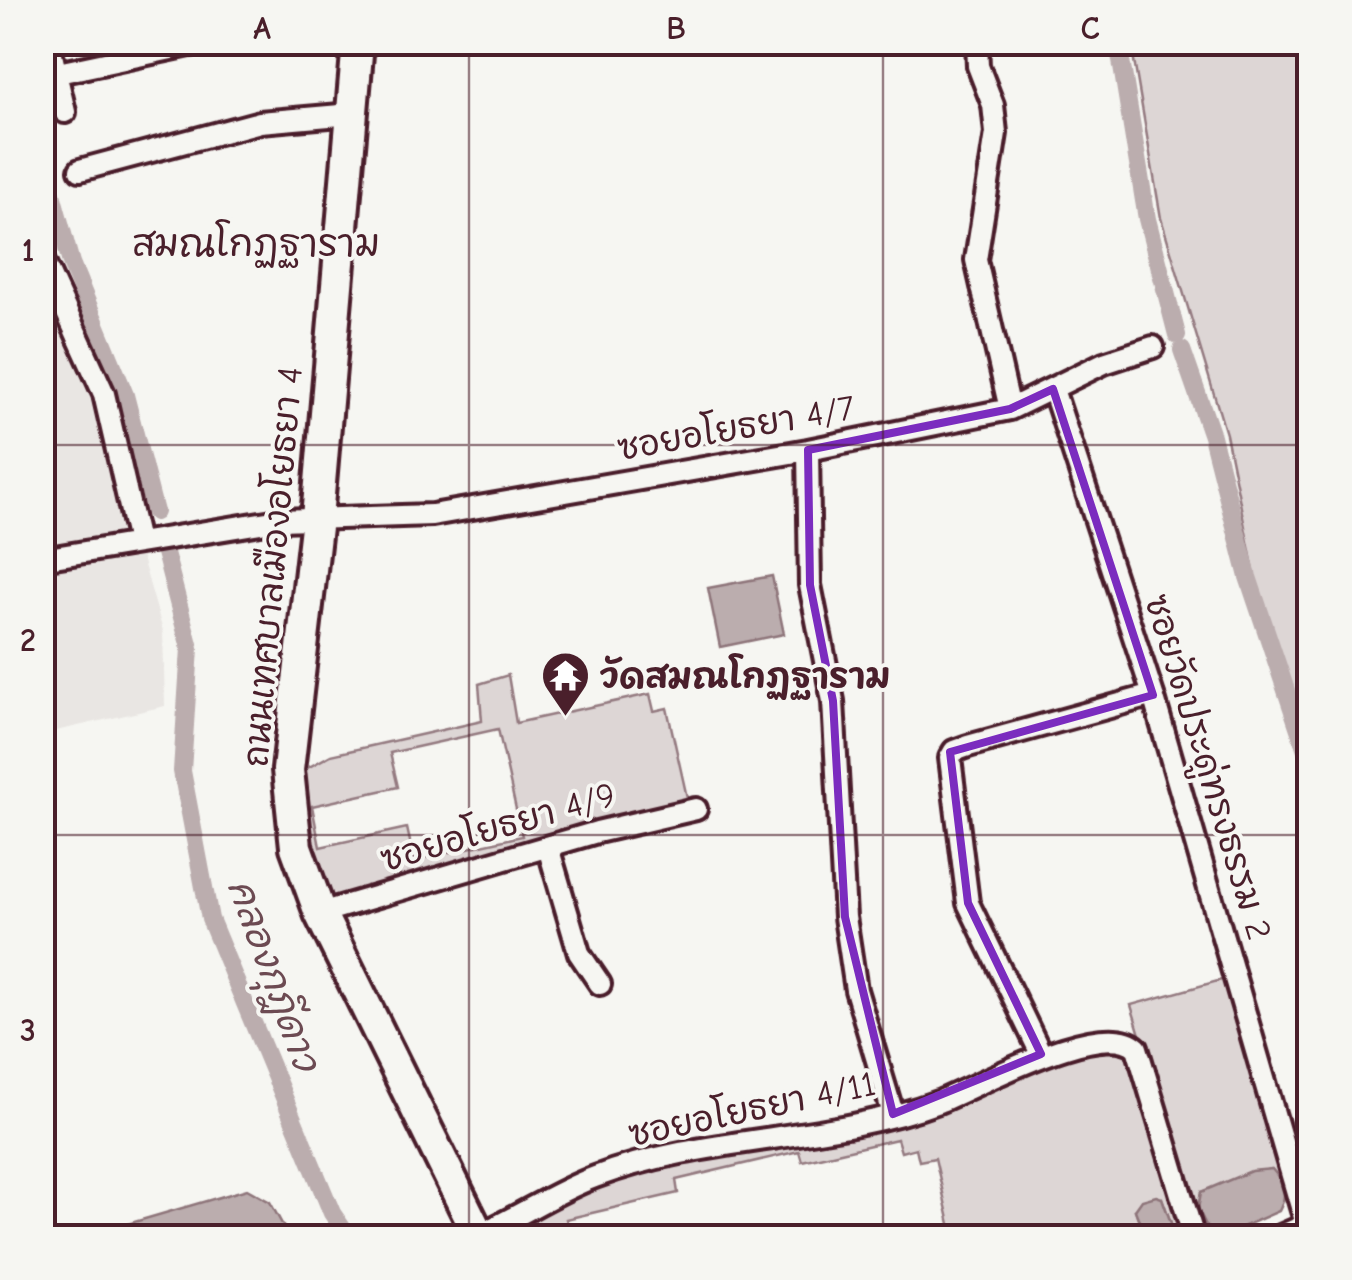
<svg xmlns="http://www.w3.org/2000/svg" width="1352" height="1280" font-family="'Comic Neue','Playpen Sans Thai',sans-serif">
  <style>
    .built { fill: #e9e6e3 }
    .green { fill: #ddd6d5; stroke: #947a80; stroke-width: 2.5; fill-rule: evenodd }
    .water { fill: #bbadae; stroke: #8e747a; stroke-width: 2.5 }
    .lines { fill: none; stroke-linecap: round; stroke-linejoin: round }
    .canal { stroke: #bbadae; stroke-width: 18 }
    .street-casing { stroke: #4a1f2b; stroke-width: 28 }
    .secondary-casing { stroke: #4a1f2b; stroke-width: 38 }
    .street { stroke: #f6f6f2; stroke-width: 20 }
    .secondary { stroke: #f6f6f2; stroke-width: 30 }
    .marked { fill: none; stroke: #7b2cbf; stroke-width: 8; stroke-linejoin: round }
    .grid { fill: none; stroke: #4a1f2b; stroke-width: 2.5; stroke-opacity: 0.55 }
    .labels { text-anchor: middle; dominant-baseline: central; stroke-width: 8; stroke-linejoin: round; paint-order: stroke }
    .street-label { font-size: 35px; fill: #4a1f2b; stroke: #f6f6f2 }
    .poi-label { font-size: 35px; font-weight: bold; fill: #4a1f2b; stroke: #f6f6f2; text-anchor: start }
    .neighbourhood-label { font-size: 38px; fill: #4a1f2b; stroke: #f6f6f2 }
    .water-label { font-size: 38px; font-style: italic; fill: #6c4a52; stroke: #f6f6f2 }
    .neatline { fill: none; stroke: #4a1f2b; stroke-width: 4 }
    .grid-label { font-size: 32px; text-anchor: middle; font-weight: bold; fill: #4a1f2b }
  </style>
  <rect width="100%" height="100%" fill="#f6f6f2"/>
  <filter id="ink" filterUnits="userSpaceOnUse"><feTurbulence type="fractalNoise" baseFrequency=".01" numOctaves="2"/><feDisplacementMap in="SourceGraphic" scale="20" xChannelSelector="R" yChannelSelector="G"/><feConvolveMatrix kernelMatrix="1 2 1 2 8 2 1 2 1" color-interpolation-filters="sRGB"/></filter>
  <g filter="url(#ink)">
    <path class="built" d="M42,270l44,110 41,173 13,-2 23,80 2,75 -122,28z"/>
    <path class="green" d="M1131,43h178v695l-54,-162 -29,-142 -65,-216z
      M508,675l8,48 134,-29 4,17 13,-3 25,112 -360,83 -22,-58 -8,-74 29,-16 151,-34 -3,-37zM498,729l24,107 -108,24 -7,-32 -87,19 -8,-41 86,-19 -8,-34z
      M1225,979l58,203 -12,-13 -70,23 -3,17 -11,-19 -56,-185z
      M1119,1044l8,4 59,189h-10l-14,-39 -27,12 10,27h-192l-18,-79 -16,3 -3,-13 -15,4 -4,-13 -95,22 -3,-10 -123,29 2,13 -112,26 4,17 -75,-2 122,-58 307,-59 113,-54z"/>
    <path class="water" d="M772,576l12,58 -64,13 -12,-59z
      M1272,1169c13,15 16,24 7,42l-48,21 -21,1 -12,-24 3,-17 50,-21z
      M247,1189l23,13 19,35h-206z
      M1156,1196l6,2 14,39h-31l-10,-27 7,-10z"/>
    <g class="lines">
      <path class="canal" d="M1118,42l29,177 30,116
        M42,158l29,105 54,132 30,117
        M1182,350l30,86 36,141 62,185
        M163,545l27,103 -8,123 28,148 122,294 17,25"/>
      <defs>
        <path id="street" d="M49,42l16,70
          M977,42l1,24 15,39 3,28 -20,127 34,149
          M58,73l146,-31
          M80,170l180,-48 92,-8
          M42,258l62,136 34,148
          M1053,389l100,306 153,529
          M808,450l2,135 23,116 12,216 11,73 37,124
          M42,559l237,-39 153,-5 376,-65 202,-41 94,-46 49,-16
          M548,847l31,106 21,31
          M320,913l277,-81 99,-23
          M1041,1054l-73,-151 -18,-145 4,-7 14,-5 185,-51
          M471,1238c42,-17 81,-45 124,-61 109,-42 235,-35 343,-75 37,-14 165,-87 199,-54l57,190
          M1276,1238l34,-15"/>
        <path id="secondary" d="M358,42l-41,476 -29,252 8,77 24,66 160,325"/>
      </defs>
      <use href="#street" class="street-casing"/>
      <use href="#secondary" class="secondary-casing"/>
      <use href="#street" class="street"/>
      <use href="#secondary" class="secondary"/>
    </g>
  </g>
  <path class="marked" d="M1053,389l100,306 -203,57 18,151 73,151 -148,60 -48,-197 -12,-216 -23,-116 -2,-135 202,-41z"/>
  <path class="grid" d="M469,42v1196M883,42v1196M42,445h1268M42,835h1268"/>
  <defs>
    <symbol id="temple-pin" viewBox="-11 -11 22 30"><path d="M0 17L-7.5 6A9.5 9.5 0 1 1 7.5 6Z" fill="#4a1f2b" stroke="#f6f6f2"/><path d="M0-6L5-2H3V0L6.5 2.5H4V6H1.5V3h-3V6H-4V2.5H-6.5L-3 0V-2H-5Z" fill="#fff"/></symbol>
  </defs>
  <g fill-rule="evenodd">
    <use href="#temple-pin" x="538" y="648" width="55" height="75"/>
  </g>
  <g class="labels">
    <g class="street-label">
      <text transform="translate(736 428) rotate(-10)">ซอยอโยธยา 4/7</text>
      <text transform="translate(273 567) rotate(-85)">ถนนเทศบาลเมืองอโยธยา 4</text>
      <text transform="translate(1208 767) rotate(73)">ซอยวัดประดู่ทรงธรรม 2</text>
      <text transform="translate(498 827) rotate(-16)">ซอยอโยธยา 4/9</text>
      <text transform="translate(752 1109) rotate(-12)">ซอยอโยธยา 4/11</text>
    </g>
    <g class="poi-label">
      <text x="600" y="676">วัดสมณโกฏฐาราม</text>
    </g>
    <g class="neighbourhood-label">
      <text x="256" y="244">สมณโกฏฐาราม</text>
    </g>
    <g class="water-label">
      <text transform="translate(273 975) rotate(70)">คลองกุฎีดาว</text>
    </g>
  </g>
  <rect width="1352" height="1280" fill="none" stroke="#f6f6f2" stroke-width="110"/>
  <rect x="55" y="55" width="1242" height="1170" class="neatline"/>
  <g class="grid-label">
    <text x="262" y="39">A</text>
    <text x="676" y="39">B</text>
    <text x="1090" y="39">C</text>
    <text x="28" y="261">1</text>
    <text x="28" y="651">2</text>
    <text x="28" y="1041">3</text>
  </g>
</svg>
